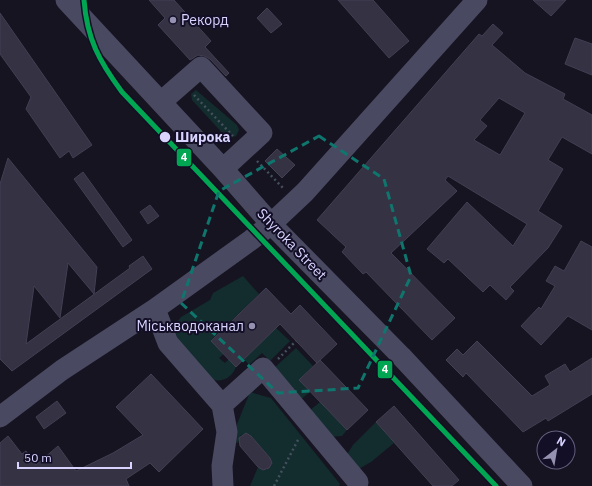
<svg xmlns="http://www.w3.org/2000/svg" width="592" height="486" font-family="'IBM Plex Sans',sans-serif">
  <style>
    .green { fill: #132c2d }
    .building { fill: #343243; stroke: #433f54; fill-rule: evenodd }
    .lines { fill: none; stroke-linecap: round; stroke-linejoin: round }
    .path { stroke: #44505f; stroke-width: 2.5; stroke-dasharray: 2 3; stroke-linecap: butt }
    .minor { stroke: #4a4962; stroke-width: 21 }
    .tram-1-casing { stroke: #130f26; stroke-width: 8 }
    .tram-1 { stroke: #00a651; stroke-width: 5 }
    .marked { fill: none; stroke: #0f766e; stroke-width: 3; stroke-dasharray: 8 5; stroke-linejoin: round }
    .poi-dot { fill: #9591b1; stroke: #130f26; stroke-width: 1.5 }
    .stop-dot { fill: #d9d4ff; stroke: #130f26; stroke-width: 1.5 }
    .labels { text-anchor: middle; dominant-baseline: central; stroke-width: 4; stroke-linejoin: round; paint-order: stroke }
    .poi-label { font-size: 14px; fill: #d9d4ff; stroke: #130f26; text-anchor: start }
    .stop-label { font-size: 14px; font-weight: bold; fill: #d9d4ff; stroke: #130f26; text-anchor: start }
    .street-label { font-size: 14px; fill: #d9d4ff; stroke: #130f26 }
    .line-badge { stroke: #130f26; stroke-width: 1.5 }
    .badge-label { font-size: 11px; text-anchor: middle; font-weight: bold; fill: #fff }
  </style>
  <rect width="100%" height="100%" fill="#161421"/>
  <path class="green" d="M196,90l41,35 2,5 -3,6 -6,2 -5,-2 -33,-36 -1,-6z
    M243,276l16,18 -48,46 13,14 -5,4 6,5 4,-4 7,8c-4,10 -12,15 -23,13l-35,-39 -3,-11 2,-8 4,-5 29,-17 3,-7z
    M276,328l14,13 -20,20 -8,-8 -13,12 -5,-6z
    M296,348l17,18 -14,14 11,12 -10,8 -26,-32z
    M250,392l21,6 69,86 -1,2h-89l8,-19 8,3 6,-7 -2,-5 -21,-24 -8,1 -3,8 -5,-1v-8z
    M320,402l27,28 -5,6 -12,1 -21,-26z
    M376,422l18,21 -23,19 -14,8 -11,-14 7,-11z"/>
  <path class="building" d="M149,0h25l37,41 -6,6 24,26 -3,3 -16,-17 -6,-3 -6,-1 -8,5 -32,-35 7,-7z
    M338,0h35l36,41 -20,17z
    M533,0h33l-15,16z
    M267,8l15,16 -11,9 -14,-15z
    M0,13l92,132 -19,13 -4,-7 -9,7 -34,-49 5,-12 -31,-43z
    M493,24l10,9 -11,12 33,28 40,21 -2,5 29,16v39l-30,-17 -14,23 15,9 -25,42 24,15 -14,22 -38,39 4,4 -8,9 -16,-15 -7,7 -35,-33 -4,4 -17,-14 40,-47 46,44 14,-22 -79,-48 -3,4 12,11 -66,62 64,65 -23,22 -66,-68 -3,2 -21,-22 4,-5 -29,-27 162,-186 3,2zM499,98l26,15 -25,42 -26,-15 13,-14 -7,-6z
    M575,38l17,6v31l-27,-11z
    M277,149l18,16 -13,13 -17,-17z
    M8,158l89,109 -3,27 -26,-31 -8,55 -26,-32 -8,58 104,-76 -1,-2 14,-10 9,13 -140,102 -12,-12v-175z
    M83,172l49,68 -9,7 -49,-68z
    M150,205l9,11 -11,8 -8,-12z
    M581,241l11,6v83l-24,-14 -27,29 -20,-19 18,-19 2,2 14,-23 -9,-5 9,-15 9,5z
    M266,288l25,26 9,-9 37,39 -20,19 -37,-39 -44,43 -25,-26z
    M477,341l55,55 18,-11 -5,-9 20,-12 5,8 22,-14v36l-44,27 -2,-3 -23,14 -57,-59 -3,4 -17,-17 11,-11 6,6z
    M320,360l48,50 -21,20 -48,-50z
    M151,374l52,55 -44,43 -9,-9 -24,16 3,7h-129v-43l8,-7 14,18 4,-3 10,14 22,-19 18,25 37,-18 30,-18 -27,-28z
    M57,401l9,12 -22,16 -8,-12z
    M394,406l65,74 -7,6h-19l-57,-64z
    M246,433l5,3 19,22 2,5 -3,5 -6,2 -5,-3 -18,-21 -1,-8z"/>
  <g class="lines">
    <path class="path" d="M194,95l39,41
      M257,161l26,27
      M278,359l18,-18
      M274,486l25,-48"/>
    <path class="minor" d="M66,0l157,169 48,55 130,132 121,130
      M161,102l40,-35 61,66 -39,36
      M155,309l13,34 54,62 41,-37 95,114
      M222,405l5,27 -5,34 1,20
      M0,417l62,-47 93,-61 96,-69 20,-16 34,-32 172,-192"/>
    <defs>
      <path id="tram-1" d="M84,0c3,39 15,61 38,92l374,394"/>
    </defs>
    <use href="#tram-1" class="tram-1-casing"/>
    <use href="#tram-1" class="tram-1"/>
  </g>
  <path class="marked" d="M319,136l65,43 27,97 -53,112 -80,5 -97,-90 38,-112z"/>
  <g class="poi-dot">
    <circle cx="173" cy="20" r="4"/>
    <circle cx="252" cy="326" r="4"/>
  </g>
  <circle class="stop-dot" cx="165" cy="137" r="6"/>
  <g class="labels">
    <g class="poi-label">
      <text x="181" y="20">Рекорд</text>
      <text x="244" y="326" text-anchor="end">Міськводоканал</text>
    </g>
    <g class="stop-label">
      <text x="175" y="137">Широка</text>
    </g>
    <g class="street-label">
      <text transform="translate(292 244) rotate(46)">Shyroka Street</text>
    </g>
  </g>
  <g class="line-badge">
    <rect x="176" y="148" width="16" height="19" rx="4" fill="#00a651"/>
    <rect x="377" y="360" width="16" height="19" rx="4" fill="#00a651"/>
  </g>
  <g class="badge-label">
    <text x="184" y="161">4</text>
    <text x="385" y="373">4</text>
  </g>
  <g transform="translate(556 450) rotate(31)"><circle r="19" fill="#130f26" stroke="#625e7d"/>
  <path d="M0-3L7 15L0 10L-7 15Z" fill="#9591b1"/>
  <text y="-6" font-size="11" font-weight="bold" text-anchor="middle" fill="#d9d4ff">N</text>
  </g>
  <path d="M18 462v6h113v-6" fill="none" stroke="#d9d4ff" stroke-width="2"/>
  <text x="24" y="462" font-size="12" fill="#d9d4ff" stroke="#130f26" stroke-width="3" paint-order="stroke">50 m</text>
</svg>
